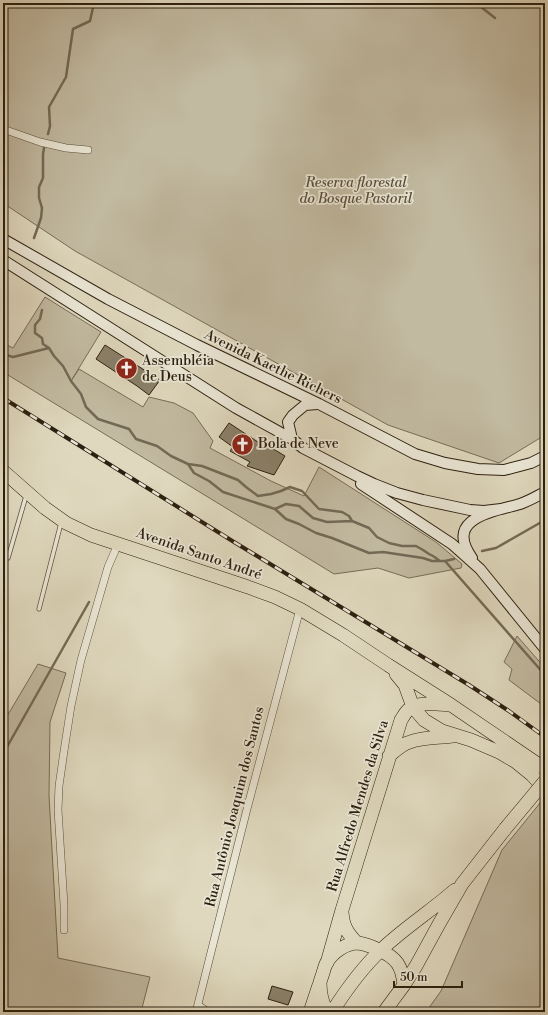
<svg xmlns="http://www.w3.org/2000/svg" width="548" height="1015" font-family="'Libre Bodoni',serif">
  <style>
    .green { fill: #c1b9a0; stroke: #776c58 }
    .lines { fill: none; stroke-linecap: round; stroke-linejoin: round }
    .stream { stroke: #736955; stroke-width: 2.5 }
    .building { fill: #8a806a; stroke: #2d2010 }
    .lane-casing { stroke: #5a4e3c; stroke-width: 5 }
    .street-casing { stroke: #5a4e3c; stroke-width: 8 }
    .secondary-casing { stroke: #2d2010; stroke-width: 12 }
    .highway-casing { stroke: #2d2010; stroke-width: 14 }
    .lane { stroke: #eae6d5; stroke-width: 3.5 }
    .street { stroke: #eae6d5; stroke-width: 7 }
    .secondary { stroke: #eae6d5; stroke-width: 10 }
    .highway { stroke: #dfd8be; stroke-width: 13 }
    .rail-casing { stroke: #2d2010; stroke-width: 4 }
    .rail { stroke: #eae6d5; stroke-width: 2.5; stroke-dasharray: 8; stroke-linecap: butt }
    .highway-bridge-casing { stroke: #2d2010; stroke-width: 14; stroke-linecap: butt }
    .highway-bridge { stroke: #dfd8be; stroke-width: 13 }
    .labels { text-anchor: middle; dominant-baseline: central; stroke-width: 3.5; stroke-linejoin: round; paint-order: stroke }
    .park-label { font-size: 14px; font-style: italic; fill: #594e3b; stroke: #eae6d5 }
    .poi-label { font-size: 14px; fill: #2d2010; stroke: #eae6d5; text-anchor: start }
    .street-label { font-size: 14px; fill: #2d2010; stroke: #eae6d5 }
  </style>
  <rect width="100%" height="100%" fill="#dfd8be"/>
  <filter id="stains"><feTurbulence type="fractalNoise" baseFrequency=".005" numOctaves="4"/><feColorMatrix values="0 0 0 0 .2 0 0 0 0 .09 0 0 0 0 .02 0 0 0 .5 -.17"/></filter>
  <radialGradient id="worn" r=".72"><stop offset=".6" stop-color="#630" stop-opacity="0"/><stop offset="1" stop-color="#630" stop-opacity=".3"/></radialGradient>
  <path class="green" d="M3,3h542v432l-46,28 -111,-38 -313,-174 -72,-48z
    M45,297l56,35 -30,49 8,-12 64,38 6,-10 25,6 19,10 20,28 -3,7 61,33 33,15 15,-29 117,75 26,22 -1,4 -52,10 -31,-10 -44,6 -331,-202v-29l10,5z
    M517,636l28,32v39l-36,-27 3,-11 -8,-7z
    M38,664l28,9 -16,49 -1,74 9,162 92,19 -9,35h-138v-289z
    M540,803l5,9v200h-119l15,-21 61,-141z"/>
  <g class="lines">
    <path class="stream" d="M476,3l19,15
      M48,134l2,-8 -1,-19 17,-30 7,-48 17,-8 4,-18
      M34,238l7,-20 1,-10 -3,-10v-11l4,-9v-24l1,-6
      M42,310l-2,9 -5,6v8l7,5 1,6 6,4 5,8 9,10 8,15 10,13 5,13 12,12 31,10 7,10 21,7 14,10 17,8 6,9 15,8 14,11 52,17 11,10 13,5 17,9 16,5 37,15 14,-1 40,6 9,3h13l100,114
      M3,354l10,3 36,-9
      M188,464l14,2 36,14 8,7 12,9 13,-2 10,-3 9,-4 12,4 17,18 23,3 7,4 3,5
      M275,509l11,-5 13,2 14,12 14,4 25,-1 17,7 8,9 12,6 13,3h14l7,4 6,4 4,2 7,5
      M482,551l14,-3 49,-28
      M445,561l9,-2
      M3,754l86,-152"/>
  </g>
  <path class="building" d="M105,345l55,35 -11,15 -12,-9 -41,-27z
    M229,423l32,21 1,-2 23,14 -11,19 -27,-9 3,-4 -20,-11 3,-4 -14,-10z
    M272,986l21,6 -5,13 -20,-6z"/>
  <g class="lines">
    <defs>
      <path id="lane" d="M8,558l18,-62
        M39,609l22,-86"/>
      <path id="street" d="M3,129l37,13 26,6 22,2
        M64,930v-25l-6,-95 1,-24 5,-35 7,-45 10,-46 27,-93 10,-23
        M198,1005l10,7
        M196,1012l51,-203 53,-200"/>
      <path id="secondary" d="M3,239l105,60 89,46 122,59 96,50 30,9 33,6 26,1 27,-7 14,-7
        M3,260l233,148 56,31 11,9 54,28 17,8 23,9 26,7 47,10 14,1 17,-2
        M292,439l-4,-17 5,-7 12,-10 12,-1
        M361,484l91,60 28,25 65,80
        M472,558c-28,-40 20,-46 48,-54 9,-3 17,-8 25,-12"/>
      <path id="highway" d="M3,471l42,37 21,15 25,12 157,52 27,10 25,12 43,26 45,30 63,40 94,64
        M396,674l9,11 8,22 11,13 18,11 29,9 28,12 17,10 16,13 13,14
        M389,756c6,-5 13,-12 21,-14 13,-5 29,-4 43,-6
        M342,912c1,14 5,21 15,31
        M327,963l15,-53 59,-190c2,-3 4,-7 7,-10 10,-9 29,-6 41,-5
        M310,1012l9,-27
        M328,1012c-6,-8 -8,-20 -8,-30 1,-3 2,-6 3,-9 1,-3 2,-8 4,-11 6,-10 19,-19 31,-19 7,1 15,4 21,7 18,8 23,16 25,35
        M332,1012c14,-22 30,-44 49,-62 23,-22 50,-39 74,-60
        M384,1012l20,-27 12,-19 23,-42 23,-40 43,-55"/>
    </defs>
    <use href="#lane" class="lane-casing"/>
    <use href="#street" class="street-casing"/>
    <use href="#secondary" class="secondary-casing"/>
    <use href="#highway" class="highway-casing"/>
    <use href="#lane" class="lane"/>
    <use href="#street" class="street"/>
    <use href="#secondary" class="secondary"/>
    <use href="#highway" class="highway"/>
    <defs>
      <path id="rail" d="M3,398l231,144 235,143 40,26 36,26"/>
    </defs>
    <use href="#rail" class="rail-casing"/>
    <use href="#rail" class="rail"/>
    <defs>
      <path id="highway-bridge" d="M505,829l40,-48"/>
    </defs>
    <use href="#highway-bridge" class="highway-bridge-casing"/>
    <use href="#highway-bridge" class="highway-bridge"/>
  </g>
  <defs>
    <symbol id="church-disc" viewBox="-11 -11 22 22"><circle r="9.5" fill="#8f2418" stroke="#eae6d5"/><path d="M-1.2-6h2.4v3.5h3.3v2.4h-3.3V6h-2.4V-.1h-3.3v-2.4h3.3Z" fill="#fff"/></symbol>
  </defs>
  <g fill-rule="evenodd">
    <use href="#church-disc" x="114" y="356" width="25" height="25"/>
    <use href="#church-disc" x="230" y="432" width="25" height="25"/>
  </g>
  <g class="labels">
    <g class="park-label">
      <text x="356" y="183">Reserva florestal<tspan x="356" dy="16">do Bosque Pastoril</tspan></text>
    </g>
    <g class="poi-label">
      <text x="142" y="361">Assembléia<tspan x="142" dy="16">de Deus</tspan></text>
      <text x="258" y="444">Bola de Neve</text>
    </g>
    <g class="street-label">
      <text transform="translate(273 367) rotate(26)">Avenida Kaethe Richers</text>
      <text transform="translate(199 554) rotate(19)">Avenida Santo André</text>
      <text transform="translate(358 806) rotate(-73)">Rua Alfredo Mendes da Silva</text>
      <text transform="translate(235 807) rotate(-76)">Rua Antônio Joaquim dos Santos</text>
    </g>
  </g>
  <rect width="548" height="1015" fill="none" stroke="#dfd8be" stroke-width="16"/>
  <rect x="4" y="4" width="540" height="1007" fill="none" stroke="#2d2010" stroke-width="2"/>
  <rect x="8" y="8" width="532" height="999" fill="none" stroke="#2d2010"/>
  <path d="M394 981v6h68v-6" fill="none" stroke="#2d2010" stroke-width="2"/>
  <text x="400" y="981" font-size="12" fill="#2d2010" stroke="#eae6d5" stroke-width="3" paint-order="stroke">50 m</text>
  <rect width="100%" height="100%" filter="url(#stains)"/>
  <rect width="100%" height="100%" fill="url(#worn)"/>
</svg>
